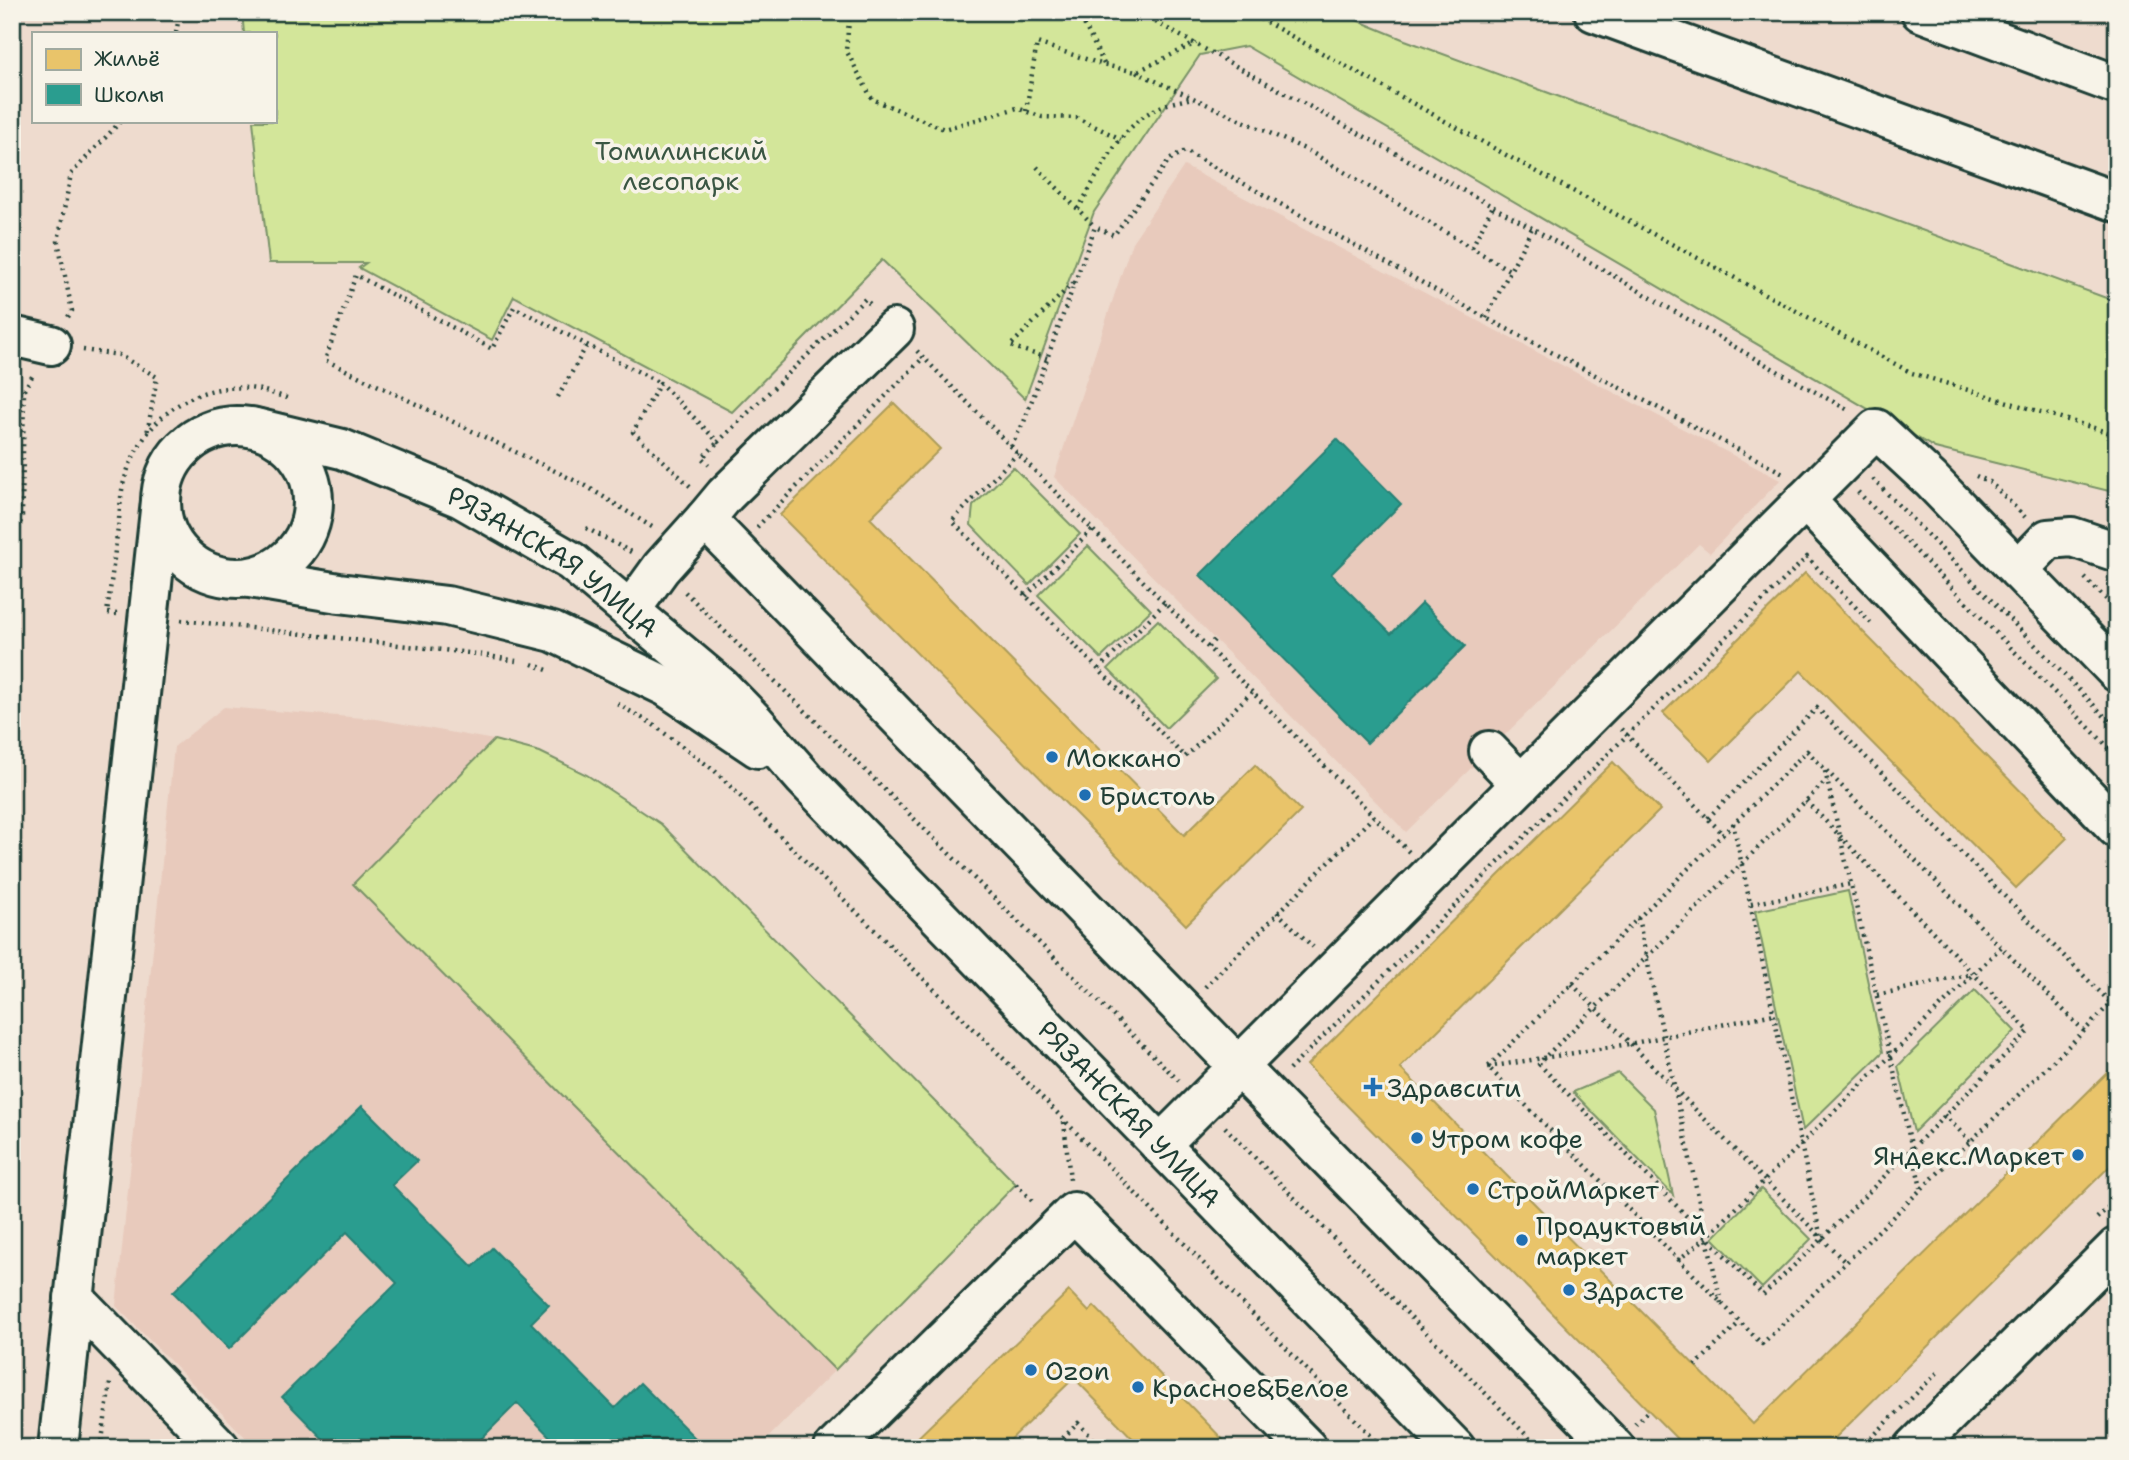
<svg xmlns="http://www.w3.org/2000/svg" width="2129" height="1460" font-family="'Shantell Sans',sans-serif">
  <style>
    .built { fill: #e8cabc }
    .green { fill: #d3e69a; stroke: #799267; stroke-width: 2 }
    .homes { fill: #e9c46a; stroke: #ac9c5a; stroke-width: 2 }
    .schools { fill: #2a9d8f; stroke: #278074; stroke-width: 2 }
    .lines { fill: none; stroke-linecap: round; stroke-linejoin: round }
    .minor-casing { stroke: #1f3d34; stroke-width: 44 }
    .major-casing { stroke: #1f3d34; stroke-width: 44 }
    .path { stroke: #1f3d34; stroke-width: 4.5; stroke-dasharray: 2 5; stroke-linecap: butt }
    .minor { stroke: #f7f3e8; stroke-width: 38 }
    .major { stroke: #f7f3e8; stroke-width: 38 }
    .poi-dot { fill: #1f6fb2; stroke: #f7f3e8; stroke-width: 2.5 }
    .labels { text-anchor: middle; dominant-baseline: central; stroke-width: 7; stroke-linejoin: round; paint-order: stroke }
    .park-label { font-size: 26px; fill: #3a5643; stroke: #f7f3e8 }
    .street-label { font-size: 26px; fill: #1f3d34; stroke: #f7f3e8 }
    .poi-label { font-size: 26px; fill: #1f3d34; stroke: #f7f3e8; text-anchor: start }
  </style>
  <rect width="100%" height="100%" fill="#eedbce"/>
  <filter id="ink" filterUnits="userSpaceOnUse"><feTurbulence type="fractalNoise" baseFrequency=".0143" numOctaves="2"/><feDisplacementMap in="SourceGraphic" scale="14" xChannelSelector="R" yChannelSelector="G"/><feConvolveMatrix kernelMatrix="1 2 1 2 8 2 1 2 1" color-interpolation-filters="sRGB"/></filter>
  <g filter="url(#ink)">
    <path class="built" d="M1184,166l596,314 -70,73 -11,-9 -293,288 -352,-355 78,-235z
      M224,707l152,12 118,21 -141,144 482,486 -77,78h-502l-140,-142 58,-559z"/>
    <path class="green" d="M242,12h1095l68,28 712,262v191l-182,-45 -689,-402 -46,9 -106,157 -69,187 -143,-139 -150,152 -218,-116 -22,44 -133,-72 7,-5h-97l-16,-142h22v-88h-31z
      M1013,467l67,67 -51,51 -58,-60 2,-19z
      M1088,546l63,64 -50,48 -63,-63z
      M1158,620l58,59 -50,49 -58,-59z
      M494,740l46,12 47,23 74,49 355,360 -181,186 -482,-486z
      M1848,891l35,161 -80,78 -48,-219z
      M1975,990l40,41 -101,101 -16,-66z
      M1618,1073l36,36 19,86 -100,-103z
      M1761,1189l50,50 -49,49 -49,-50z"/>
    <path class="homes" d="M894,403l46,46 -70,69 314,317 71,-70 46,46 -115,114 -406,-410z
      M1805,573l262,265 -51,50 -215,-217 -90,90 -48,-48z
      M1613,762l47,48 -260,258 353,356 364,-361v96l-292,289h-139l-379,-383z
      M1069,1291l20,21 5,-6 137,142h-89l-68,-70 -72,70h-95z"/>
    <path class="schools" d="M1337,439l64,65 -70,70 60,60 31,-31 43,43 -98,97 -167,-168z
      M362,1106l55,55 -25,24 81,82 19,-19 57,57 -18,18 84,85 25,-25 58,58 -7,7h-130l-44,-45 -45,45h-140l-50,-51 115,-114 -50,-51 -118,117 -56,-57z"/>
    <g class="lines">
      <defs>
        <g id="minor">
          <path d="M894,329l-169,166 -20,24 534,548 376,381"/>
          <path d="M12,336l39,9"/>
          <circle cx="237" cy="502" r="76"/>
          <path id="s1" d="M251,427l91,22 119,49 110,63 150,126 34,35 49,56 651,670"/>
          <path d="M1805,500l312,328"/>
          <path d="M2018,570l30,-31 24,-2 45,15"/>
          <path d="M250,578l89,15 108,13 106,26 114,55 91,61"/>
          <path d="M630,611l31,-43 44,-49"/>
          <path d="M1489,751l32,33"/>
          <path d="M1160,1145l716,-716 55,51 186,192"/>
          <path d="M74,1298l146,150"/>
          <path d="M58,1448l103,-947"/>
          <path d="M834,1448l240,-236 233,236"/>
          <path d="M1914,1448l203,-201"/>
        </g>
        <path id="major" d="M1594,12l523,190
          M1921,12l196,73"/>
      </defs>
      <use href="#minor" class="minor-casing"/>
      <use href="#major" class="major-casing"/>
      <path class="path" d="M850,12l-4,38 26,49 72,30 73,-21 25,9 35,1 44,21
        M1078,12l26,52
        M1137,12l395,216
        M1248,12l269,149 395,212 205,62
        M176,33l4,-21
        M1136,72l173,79 200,119
        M1026,111l11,-68 67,22 32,7 60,-29
        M1037,167l58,60
        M1078,209c21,-35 42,-85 82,-102 10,-5 22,-6 32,-9
        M1472,247l21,-41
        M68,317l4,-6 -14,-70 13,-67 50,-53
        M1486,318l46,-90 222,130 96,53
        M83,350l36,5 38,22 -10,57
        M917,351l492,501
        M1047,358l-37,-12 64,-64
        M558,397l29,-52
        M1011,446l13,-24 71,-195 19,8 55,-75 16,-9 301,167 299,156
        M1018,453l-66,68 233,236 67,-65
        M709,465l-7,-7 16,-16
        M1976,476l14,6 35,35
        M1873,479l244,250
        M690,486l-57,-54 27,-49 58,59 147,-143 6,6
        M1858,492l259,264
        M652,527l-66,-41 -261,-126 31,-85 136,74 22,-42 146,76
        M757,527l166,-169
        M586,528l45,24
        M12,557l10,-41 2,-126 9,-15
        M2085,578l32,32
        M685,592l494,489
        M1026,596l66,-66
        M117,614l-10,-1c4,-28 7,-57 11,-85 2,-14 2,-29 5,-43 16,-62 67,-106 133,-96 11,2 21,6 31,9
        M181,620l297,34 38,7
        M1208,647l7,-8
        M532,664l18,7
        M1099,669l66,-66
        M617,704l34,19 64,48 316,315 352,362
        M1621,729l102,105
        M1825,771l96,417
        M1806,801l223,230 -207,208 -59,56 -224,-231 5,-6 283,-278
        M1708,818l109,-110 300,301
        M1733,823l88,415
        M1751,904l100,-20
        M1277,912l36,35
        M1638,918l83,385
        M1572,984l274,279
        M1205,987l169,-171
        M1877,995l95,-21
        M2084,1031l-277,-280 -319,316 274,277 322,-313 33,-34
        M1488,1067l141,-23 145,-30
        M1289,1070l518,-513 64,66
        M1944,1115l26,26
        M1064,1122l6,58
        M1225,1127l314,321
        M1016,1184l19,20
        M2097,1218l20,-19
        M1678,1260l29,-23 294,-290
        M1695,1366l45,-44
        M1635,1424l14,-14
        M101,1448l9,-65
        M1053,1448l25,-25 24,25
        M1861,1448l79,-78"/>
      <use href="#minor" class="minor"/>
      <use href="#major" class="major"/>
    </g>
  </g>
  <g class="poi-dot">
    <circle cx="1052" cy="757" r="7"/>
    <circle cx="1085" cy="795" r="7"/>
    <path d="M1369.5 1076.5h7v7h7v7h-7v7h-7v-7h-7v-7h7z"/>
    <circle cx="1417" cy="1138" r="7"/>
    <circle cx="2078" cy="1155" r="7"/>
    <circle cx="1473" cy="1189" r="7"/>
    <circle cx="1522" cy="1240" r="7"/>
    <circle cx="1569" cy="1290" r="7"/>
    <circle cx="1031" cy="1370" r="7"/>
    <circle cx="1138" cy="1387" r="7"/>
  </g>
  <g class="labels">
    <g class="park-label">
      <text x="681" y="150">Томилинский<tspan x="681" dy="30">лесопарк</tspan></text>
    </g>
    <g class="street-label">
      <text stroke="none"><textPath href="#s1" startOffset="334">РЯЗАНСКАЯ УЛИЦА</textPath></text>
      <text stroke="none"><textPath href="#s1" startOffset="1136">РЯЗАНСКАЯ УЛИЦА</textPath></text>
    </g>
    <g class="poi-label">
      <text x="1066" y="757">Моккано</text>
      <text x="1099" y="795">Бристоль</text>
      <text x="1387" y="1087">Здравсити</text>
      <text x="1431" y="1138">Утром кофе</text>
      <text x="2064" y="1155" text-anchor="end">Яндекс.Маркет</text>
      <text x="1487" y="1189">СтройМаркет</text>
      <text x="1536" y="1225">Продуктовый<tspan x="1536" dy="30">маркет</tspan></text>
      <text x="1583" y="1290">Здрасте</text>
      <text x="1045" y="1370">Ozon</text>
      <text x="1152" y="1387">Красное&amp;Белое</text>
    </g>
  </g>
  <rect width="2129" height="1460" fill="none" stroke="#f7f3e8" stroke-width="42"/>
  <rect x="21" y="21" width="2087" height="1418" fill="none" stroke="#1f3d34" stroke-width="2.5" filter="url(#ink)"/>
  <rect x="32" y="32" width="245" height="91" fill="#f7f3e8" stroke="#a1aaa0" stroke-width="2"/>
  <rect x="46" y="49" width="35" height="21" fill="#e9c46a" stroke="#a1aaa0" stroke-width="2"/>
  <text x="94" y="66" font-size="21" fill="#1f3d34">Жильё</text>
  <rect x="46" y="84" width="35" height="21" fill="#2a9d8f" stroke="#a1aaa0" stroke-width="2"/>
  <text x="94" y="102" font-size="21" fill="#1f3d34">Школы</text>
</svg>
